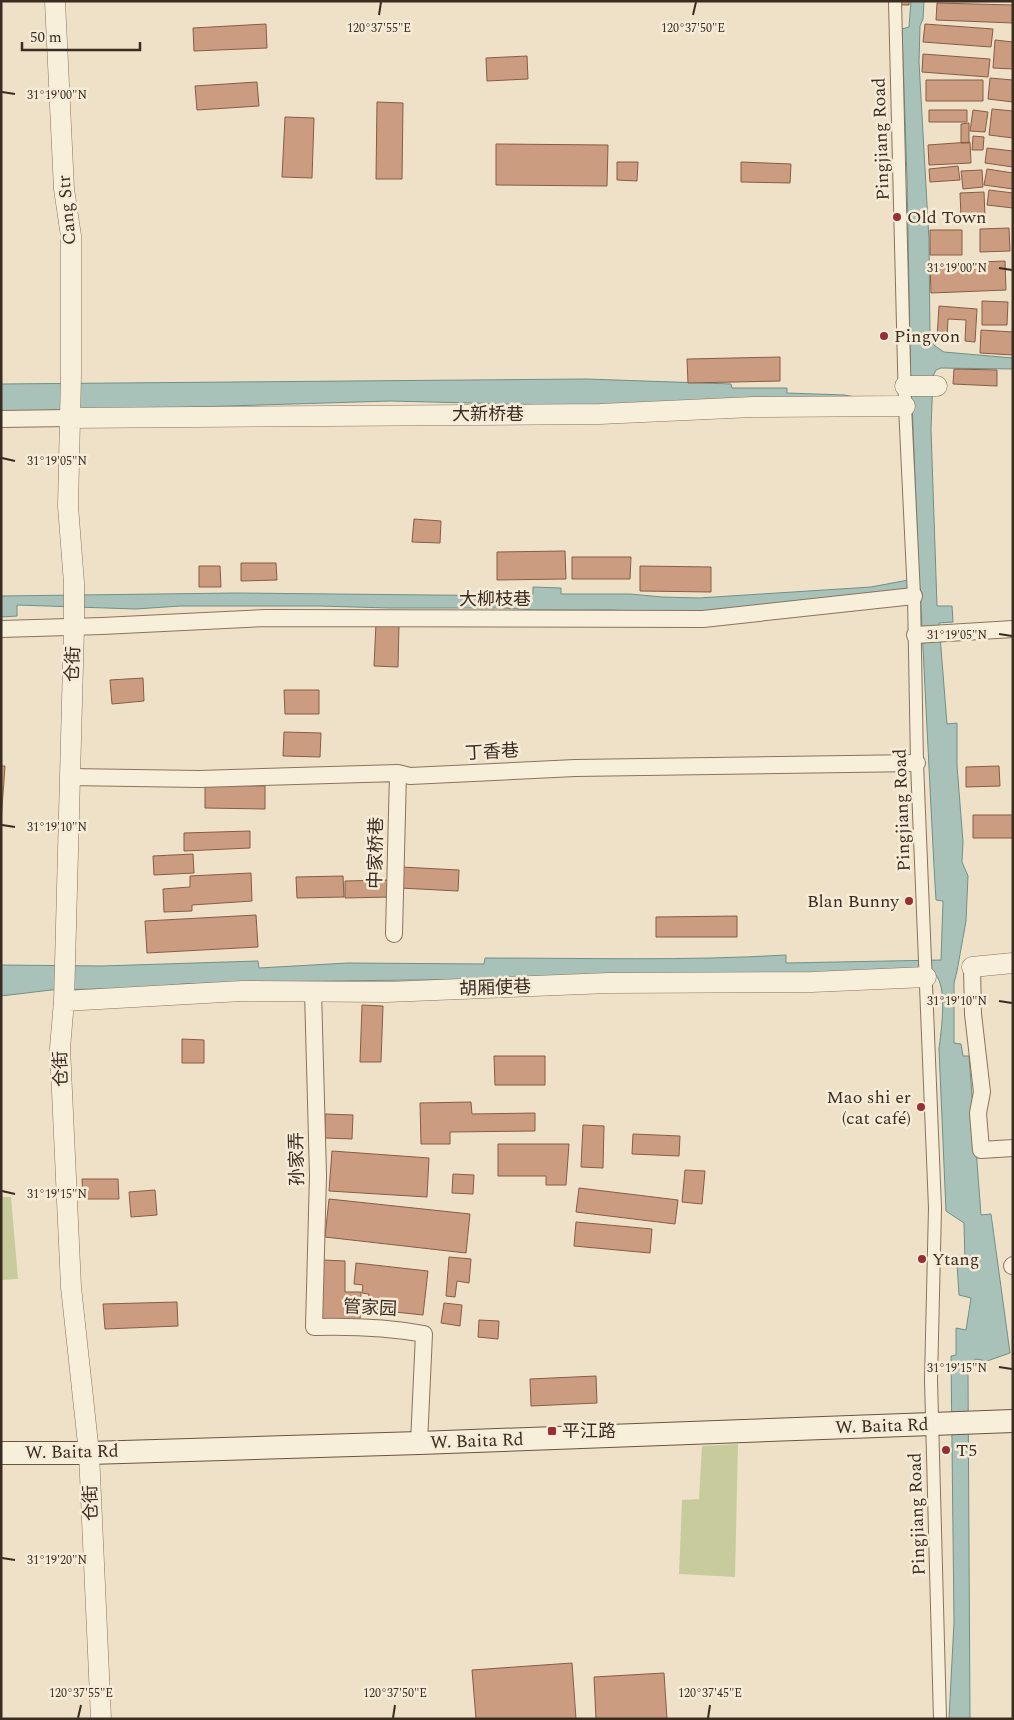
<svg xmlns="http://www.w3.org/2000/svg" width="1014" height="1720" font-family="Spectral,'Noto Sans SC',serif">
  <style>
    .green { fill: #c8cc9c }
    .water { fill: #a9c2b9; stroke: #6f9087 }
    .building { fill: #cb9c7f; stroke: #885c43 }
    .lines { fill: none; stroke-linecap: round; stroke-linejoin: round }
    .pedestrian-casing { stroke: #89735d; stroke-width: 14 }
    .minor-casing { stroke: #89735d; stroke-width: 18 }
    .tertiary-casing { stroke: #89735d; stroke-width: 21 }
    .secondary-casing { stroke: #6b5440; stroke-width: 24 }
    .pedestrian { stroke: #f8efdb; stroke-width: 12 }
    .minor { stroke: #f8efdb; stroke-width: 16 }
    .tertiary { stroke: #f8efdb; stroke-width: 20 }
    .secondary { stroke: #f8efdb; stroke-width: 22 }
    .ticks { fill: none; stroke: #3a2c20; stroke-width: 2 }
    .poi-dot { fill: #972e33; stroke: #f5ebd7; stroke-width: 2 }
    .labels { text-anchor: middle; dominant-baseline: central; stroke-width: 5; stroke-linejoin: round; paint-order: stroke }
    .street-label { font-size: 18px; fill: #3a2c20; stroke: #f5ebd7 }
    .poi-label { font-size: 18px; fill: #3a2c20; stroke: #f5ebd7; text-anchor: start }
    .ticks-label { font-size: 12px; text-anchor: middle; fill: #3a2c20; stroke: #f5ebd7; stroke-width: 5; stroke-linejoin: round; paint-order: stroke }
  </style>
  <rect width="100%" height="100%" fill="#eee1c8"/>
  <path class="green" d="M1,1197h10l7,82 -17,1z
    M738,1444l-3,133 -56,-3 3,-74 17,-1 3,-53z"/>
  <path class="water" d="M911,1h13l-1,18 -3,7 -1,36 10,178 1,98 5,8 9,6 69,6v11l-72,-1 -5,2 -3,6 -2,53 6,177h15l1,16 -14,1 8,101 10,-1v43l6,76 -1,20 6,14 -2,45 -9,50 -3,12v60l7,1 2,12h6l12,159 10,-1 19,139 -23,8 -12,-2 -7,14 2,346h-21l5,-97 -3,-266 5,-1v-27l10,2 5,-32 -12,-3 -2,-31 8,-1 -1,-40 -18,-12 -7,-162c2,-17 9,-62 -4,-75l-692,8 -61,2 -33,4 -98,2 -50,6v-31l100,1 157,-5 1,7 89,-5 136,1 1,-6c100,0 201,3 301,-3v8l155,-3 2,-59 -7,-1 -2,-33 -14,-279 -240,26 -69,-4h-77l-31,-2h-114l-69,-2h-140l-44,3 -119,-4v11l-16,1v-21l236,-3 290,3 6,-2v-7l28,1v6h69l32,3 37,1 172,-11 48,-9 -7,-176 -360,3 -162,-4 -389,12v-29l585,-5 145,5 1,4h55v5l57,2 18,3 49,-1 -4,-218 -5,-150 7,-2z"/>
  <path class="building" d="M897,1h12v4h-12z
    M937,3l76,2v18l-77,-3z
    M266,24l1,24 -73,3 -1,-23z
    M925,24l68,5 -2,18 -68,-5z
    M995,40l18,2v27l-20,-1z
    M923,54l67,5 -2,18 -66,-5z
    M527,56l1,23 -41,2 -1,-23z
    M990,78l23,2v22l-25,-3z
    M926,80h57v21h-57z
    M257,82l2,24 -62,4 -2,-24z
    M377,102l26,1 -1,76h-26z
    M992,109l21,2v27l-24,-3z
    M929,110h38v12h-38z
    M973,110l15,2 -3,20 -15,-1z
    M285,117l29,1 -2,60 -30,-1z
    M969,123v20h-8v-19z
    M973,136l11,1 -1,13h-11z
    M970,142l1,21 -42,2 -1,-20z
    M496,144l112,1 -1,41 -111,-1z
    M987,148l26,3v16l-28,-4z
    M617,162h21l-1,19 -20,-1z
    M741,162l50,2 -1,19 -49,-1z
    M958,166l2,14 -30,2 -1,-13z
    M987,169l26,4v16l-29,-4z
    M982,170l1,17 -20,2 -2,-18z
    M989,190l24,3v15l-26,-3z
    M984,192l1,24 -24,1 -1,-24z
    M1009,228l1,23 -30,1v-23z
    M930,230h32v25h-32z
    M1005,261l1,29 -75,3 -1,-29z
    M982,301l26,1 -1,23h-25z
    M939,306l38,3 -2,33 -10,-1 1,-21 -18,-1 -1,19h-10z
    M981,330l32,2v23l-33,-2z
    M780,357v24l-92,2 -1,-24z
    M954,369l43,1v16l-44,-2z
    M414,519l27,2 -1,22 -28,-1z
    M565,551l1,28 -69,1v-28z
    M572,557h59l-1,22h-58z
    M241,563h35l1,17 -36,1z
    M199,566h21l1,21h-22z
    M640,566l71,1v25l-71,-1z
    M376,623l23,1 -1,43 -24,-1z
    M143,678l1,23 -32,3 -2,-24z
    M284,690h35v24h-34z
    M284,732l37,1 -1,24 -37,-1z
    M1,766h4l-4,56z
    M999,766l1,20 -34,1v-20z
    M205,785l60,1v23l-60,-1z
    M973,815h40v23h-40z
    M250,831v17l-66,3v-18z
    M193,854l1,19 -40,2 -1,-19z
    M401,867l58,3 -1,21 -58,-3z
    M251,873l1,28 -60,4v6l-28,1 -1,-23 27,-2v-11z
    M343,876l1,21 -47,1 -1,-21z
    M391,880v17l-46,1v-17z
    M256,915l2,32 -111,6 -2,-32z
    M737,916v21h-81v-20z
    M362,1005l21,1 -2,56h-21z
    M182,1039l22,1v23h-22z
    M494,1056h51v29h-50z
    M471,1102l1,12 63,-1v18l-85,1v12h-29l-1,-41z
    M325,1114l28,1 -1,24 -27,-1z
    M583,1125l21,1 -1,42 -22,-1z
    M633,1134l47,2 -1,20 -47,-2z
    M498,1144h71l-3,41h-20v-9h-48z
    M332,1151l97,7 -2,39 -98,-6z
    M685,1170l20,1 -3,33 -20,-2z
    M453,1174l21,1 -1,19 -21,-1z
    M82,1179h36l1,20h-36z
    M579,1188l99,12 -3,24 -99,-12z
    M155,1190l2,25 -26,2 -2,-25z
    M329,1199l141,15 -4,39 -141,-16z
    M576,1222l76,7 -2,24 -76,-7z
    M449,1257l22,2 -2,24 -12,-2 -2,16 -9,-1z
    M323,1260l22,1v31h16l-1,29h-38z
    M356,1263l72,8 -5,44 -56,-6 2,-15 -7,-1 1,-8 -9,-1z
    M177,1302l1,24 -73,3 -2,-25z
    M444,1303l18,2 -2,21 -19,-3z
    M479,1320l20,1 -1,18 -20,-2z
    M596,1376l1,27 -66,3 -1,-27z
    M572,1663l4,56h-100l-4,-49z
    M664,1673l3,46h-71l-2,-42z"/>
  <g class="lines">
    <defs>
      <path id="pedestrian" d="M895,1l10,405 9,190 3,167 18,445 -4,172 9,339"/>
      <path id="minor" d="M1,419l69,-1
        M1,629l101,-3 164,-8 437,1 211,-23
        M915,635l98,-6
        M69,777l130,2 199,-6 12,3 165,-8 342,-5
        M394,934l4,-161
        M972,967l1,47 9,78 -4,21 3,37 32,-2
        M313,991l5,184 -4,152c38,-1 72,0 110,7l-5,109
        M1012,1266l1,-1"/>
      <path id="tertiary" d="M55,1l9,188 7,47v139l-3,131 6,77v44l-10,374 -4,47 11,239 18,166 12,266
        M905,386h32
        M70,418l530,-4 153,-7 152,-1
        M972,967l41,-4
        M64,1001l178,-10 145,1 222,-9 203,-1 114,-5"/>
      <path id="secondary" d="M1,1453h88l330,-10 594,-22"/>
    </defs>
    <use href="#pedestrian" class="pedestrian-casing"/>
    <use href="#minor" class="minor-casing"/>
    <use href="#tertiary" class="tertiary-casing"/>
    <use href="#secondary" class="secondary-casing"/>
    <use href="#pedestrian" class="pedestrian"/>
    <use href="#minor" class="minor"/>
    <use href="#tertiary" class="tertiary"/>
    <use href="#secondary" class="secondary"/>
  </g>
  <path class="ticks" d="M379,15l2,-13M693,15l3,-13M2,92l13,2M999,268l13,2M2,458l13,3M999,634l13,2M2,825l13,2M999,1001l13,2M2,1191l13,3M999,1367l13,2M2,1558l13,2M78,1718l3,-13M393,1718l2,-13M708,1718l2,-13"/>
  <g class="poi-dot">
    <circle cx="897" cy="217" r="5"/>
    <circle cx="884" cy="336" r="5"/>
    <circle cx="909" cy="901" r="5"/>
    <circle cx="921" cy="1107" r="5"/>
    <circle cx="922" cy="1259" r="5"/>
    <rect x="547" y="1426" width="10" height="10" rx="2.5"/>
    <circle cx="946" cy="1450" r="5"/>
  </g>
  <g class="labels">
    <g class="street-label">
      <text transform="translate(881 139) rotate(-92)">Pingjiang Road</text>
      <text transform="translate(67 210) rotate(-95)">Cang Str</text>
      <text x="488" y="414">大新桥巷</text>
      <text x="495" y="599">大柳枝巷</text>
      <text transform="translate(73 664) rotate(-88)">仓街</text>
      <text transform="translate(492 752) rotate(-3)">丁香巷</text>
      <text transform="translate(902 810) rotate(-92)">Pingjiang Road</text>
      <text transform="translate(376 853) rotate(-89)">中家桥巷</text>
      <text transform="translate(495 988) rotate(-2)">胡厢使巷</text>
      <text transform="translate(61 1069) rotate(-92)">仓街</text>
      <text transform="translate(297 1159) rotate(-91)">孙家弄</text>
      <text transform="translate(370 1308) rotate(3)">管家园</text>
      <text transform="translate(882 1426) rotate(-2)">W. Baita Rd</text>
      <text transform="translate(477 1441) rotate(-2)">W. Baita Rd</text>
      <text transform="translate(72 1452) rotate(-1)">W. Baita Rd</text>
      <text transform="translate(91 1503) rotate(-92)">仓街</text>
      <text transform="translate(917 1514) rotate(-92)">Pingjiang Road</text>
    </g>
    <g class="poi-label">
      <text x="907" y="217">Old Town</text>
      <text x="894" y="336">Pingvon</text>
      <text x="899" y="901" text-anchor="end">Blan Bunny</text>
      <text x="911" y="1097" text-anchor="end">Mao shi er<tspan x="911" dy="21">(cat café)</tspan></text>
      <text x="932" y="1259">Ytang</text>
      <text x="562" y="1431">平江路</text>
      <text x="956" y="1450">T5</text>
    </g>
  </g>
  <g class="ticks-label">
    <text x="379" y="32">120°37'55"E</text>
    <text x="693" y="32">120°37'50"E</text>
    <text x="57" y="99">31°19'00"N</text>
    <text x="957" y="272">31°19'00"N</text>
    <text x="57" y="465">31°19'05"N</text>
    <text x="957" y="639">31°19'05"N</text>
    <text x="57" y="831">31°19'10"N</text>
    <text x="957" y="1005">31°19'10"N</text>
    <text x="57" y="1198">31°19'15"N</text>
    <text x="957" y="1372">31°19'15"N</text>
    <text x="57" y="1564">31°19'20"N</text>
    <text x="81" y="1697">120°37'55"E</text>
    <text x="395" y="1697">120°37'50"E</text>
    <text x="710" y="1697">120°37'45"E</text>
  </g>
  <rect width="1014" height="1720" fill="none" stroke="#3a2c20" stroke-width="5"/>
  <path d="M22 42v8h118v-8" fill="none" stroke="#3a2c20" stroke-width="2.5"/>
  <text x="30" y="42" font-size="15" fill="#3a2c20" stroke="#f5ebd7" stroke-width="4" paint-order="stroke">50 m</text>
</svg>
